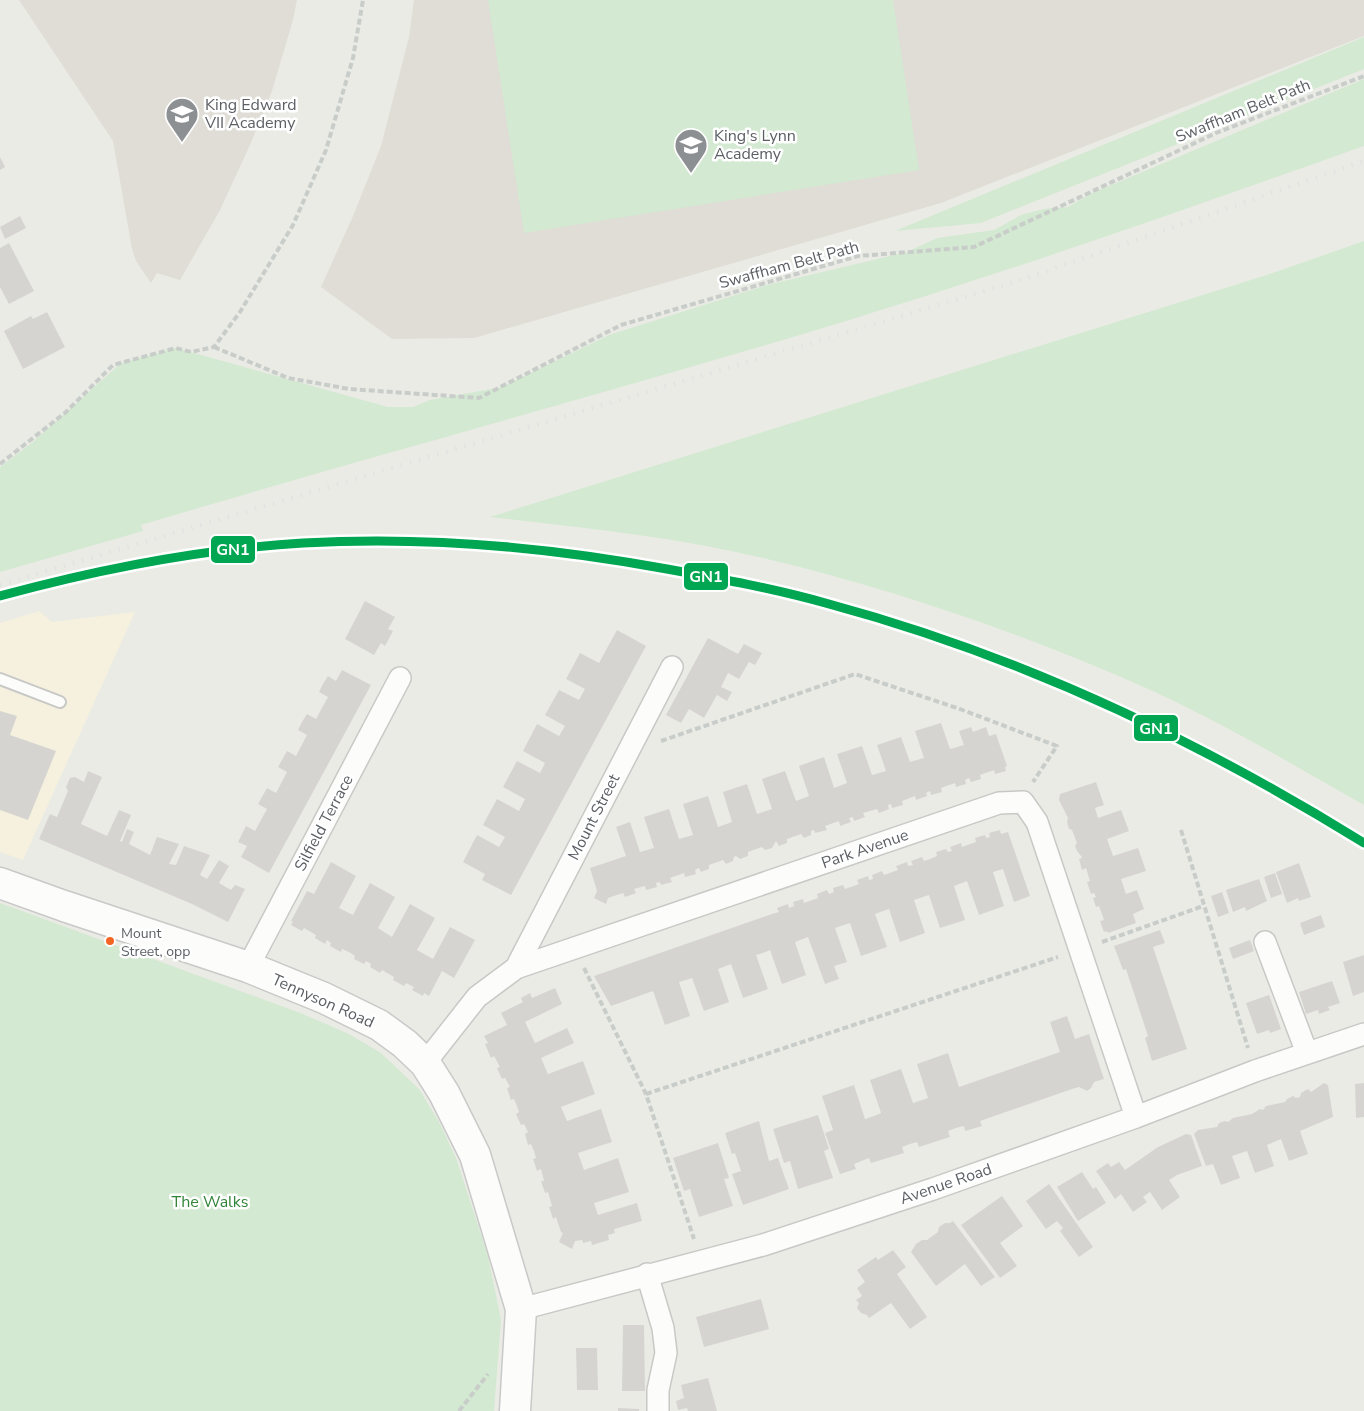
<svg xmlns="http://www.w3.org/2000/svg" width="1364" height="1411" font-family="'Nunito Sans',sans-serif">
  <style>
    .commercial { fill: #f5f1de }
    .education { fill: #dfddd5 }
    .green { fill: #d3e9d1 }
    .building { fill: #d5d4d1 }
    .lines { fill: none; stroke-linecap: round; stroke-linejoin: round }
    .lane-casing { stroke: #c8c8c6; stroke-width: 14 }
    .street-casing { stroke: #c8c8c6; stroke-width: 24 }
    .secondary-casing { stroke: #c8c9c8; stroke-width: 33 }
    .path { stroke: #c8cdca; stroke-width: 4; stroke-dasharray: 6 3; stroke-linecap: butt }
    .lane { stroke: #fcfcfb; stroke-width: 10 }
    .street { stroke: #fcfcfb; stroke-width: 21 }
    .secondary { stroke: #fcfcfb; stroke-width: 30 }
    .rail { stroke: #e2e2e2; stroke-width: 4.5; stroke-dasharray: 1.5 8; stroke-linecap: butt }
    .rail-1-casing { stroke: #fff; stroke-width: 14 }
    .rail-1 { stroke: #00a651; stroke-width: 9 }
    .bus-dot { fill: #f26522; stroke: #fff; stroke-width: 2 }
    .labels { text-anchor: middle; dominant-baseline: central; stroke-width: 5; stroke-linejoin: round; paint-order: stroke }
    .bus-label { font-size: 14px; fill: #5b5f64; stroke: #fff; text-anchor: start }
    .poi-label { font-size: 16px; fill: #5b5f64; stroke: #fff; text-anchor: start }
    .street-label { font-size: 16px; fill: #5b5f64; stroke: #fff }
    .park-label { font-size: 16px; fill: #328438; stroke: #fff }
    .line-badge { stroke: #fff; stroke-width: 2 }
    .badge-label { font-size: 16px; text-anchor: middle; font-weight: bold; fill: #fff }
  </style>
  <rect width="100%" height="100%" fill="#ebebe6"/>
  <path class="commercial" d="M39,611l13,11 83,-10 -112,248 -23,-8v-229z"/>
  <path class="education" d="M19,0h278l-4,20 -21,71 -22,54 -30,65 -40,70 -23,-7 -6,10 -15,-22 -4,-12 -19,-108z
    M414,0h950v36l-423,167 -467,135 -82,1 -71,-52 32,-71 28,-70 28,-109z"/>
  <path class="green" d="M488,0h405l26,170 -395,63z
    M1364,37v32l-383,154 -86,8z
    M1364,79v67c-172,61 -344,122 -518,175 -234,71 -471,134 -705,204l2,6 -143,41v-105l33,-25 88,-79 55,-15 212,59h25l17,-7 72,-13 107,-52 158,-50 140,-33 30,-14 57,-8 27,-15 22,-6 25,-2 22,-13z
    M1364,241v564c-72,-41 -143,-83 -218,-117 -122,-54 -249,-98 -379,-129 -91,-22 -184,-31 -277,-42l780,-243z
    M0,903l303,111 46,20 32,19 38,36 20,33 17,36 32,98 13,64 -7,91h-494z"/>
  <path class="building" d="M0,157l5,10 -5,3z
    M20,216l6,12 -21,11 -5,-12z
    M9,243l25,48 -25,13 -9,-17v-39z
    M47,312l18,35 -42,22 -19,-38 27,-15 2,3z
    M365,601l30,16 -7,12 5,2 -8,15 -4,-3 -7,12 -29,-16z
    M617,630l29,16 -135,249 -29,-15 3,-6 -22,-12 14,-27 22,12 6,-10 -22,-12 14,-26 22,12 6,-12 -22,-12 14,-26 23,12 5,-10 -22,-12 14,-27 22,12 6,-10 -20,-11 14,-25 20,10 6,-11 -19,-10 14,-26 19,10z
    M708,638l30,16 6,-10 18,9 -7,12 -6,-3 -10,17 -11,-6 -7,14 11,5 -5,9 -10,-6 -13,23 -15,-9 -8,14 -15,-8z
    M342,670l29,15 -102,188 -28,-16 6,-11 -9,-4 8,-16 9,5 12,-22 -9,-5 9,-16 9,5 11,-21 -9,-5 9,-16 9,5 11,-21 -9,-5 4,-8 5,-8 9,5 12,-22 -9,-5 4,-8 5,-8 8,5z
    M0,711l17,5 -7,19 46,16 -28,69 -28,-10z
    M941,723l9,26 14,-4 -5,-14 12,-4 2,5 13,-5 3,9 7,-2 11,32 -2,1 1,4 -11,3 -1,-4 -14,5 1,4 -10,3 -2,-4 -4,2 1,4 -10,3 -1,-4 -14,5 1,4 -11,3 -1,-4 -4,2 1,3 -11,4 -1,-4 -13,5 1,4 -11,3 -1,-4 -3,1 1,4 -10,4 -2,-4 -14,4 2,4 -11,4 -1,-4 -4,1 2,4 -11,4 -1,-5 -14,5 2,4 -12,3 -1,-3 -3,1v4l-7,3 -3,-4 -14,5v4l-8,3 -3,-5 -4,7 -7,2 -3,-3 -14,5v4l-8,3 -4,-3 -2,1 -1,4 -7,3 -3,-4 -14,5v4l-8,3 -2,-4 -4,2 1,4 -11,3 -1,-4 -14,5 2,4 -11,3 -1,-3 -4,1 1,4 -11,3 -1,-4 -11,3 2,4 -11,4 -2,-4 -15,5 -2,6 -12,-6 3,-7 -7,-23 36,-12 -10,-29 14,-5 10,30 14,-4 -10,-31 25,-8 10,30 14,-4 -10,-31 25,-8 10,31 14,-5 -9,-30 24,-8 10,30 15,-5 -10,-30 23,-8 11,30 13,-5 -10,-30 25,-9 10,31 13,-5 -10,-29 25,-8 10,29 14,-4 -9,-26 24,-8 9,25 14,-4 -9,-27z
    M88,771l14,6 -21,47 26,12 12,-26 12,5 -11,26 2,1 5,-13 7,3 -5,12 21,11 7,-18 22,7 -10,20 7,1 8,-19 26,9 -10,20 7,4 12,-19 10,6 -10,17 12,7 4,-5 10,4 -17,33 -36,-18 -153,-65 11,-25 7,3 11,-26 -2,-4 4,-9 5,-1 9,5z
    M1096,782l8,23 -9,3 3,10 23,-8 8,21 -22,8 6,17 25,-8 8,23 -25,8 5,15 11,-4 7,19 -11,5 3,9 -28,10 -1,-2 -3,1 -4,-11 4,-1 -5,-14 -3,1 -3,-9 3,-1 -2,-4 -3,1 -4,-12 3,-1 -4,-13 -4,2 -3,-11 3,-1 -1,-2 -4,-5 -2,-5 2,-3 -5,-13 -3,-1 -2,-7 1,-4 -9,-18 1,-6z
    M1000,830l1,4 7,-2 22,64 -16,6 -11,-33 -10,3 11,34 -25,9 -12,-34 -13,5 11,34 -25,8 -11,-33 -15,5 11,33 -25,9 -11,-33 -14,5 12,33 -26,9 -11,-33 -15,5 12,34 -13,4 5,13 -14,5 -17,-47 -13,5 11,33 -24,9 -12,-34 -7,3 -7,2 12,34 -25,9 -12,-34 -13,5 11,33 -25,9 -12,-33 -6,2 -7,2 11,34 -25,9 -12,-34 -42,15 -17,-30 178,-62 7,-2 -2,-4 11,-4 1,4 5,-2 -1,-4 10,-3 1,4 14,-5 -1,-4 10,-4 2,4 5,-2 -1,-4 10,-3 2,4 14,-5 -2,-4 11,-4 1,4 4,-1 -1,-4 10,-4 2,4 14,-5 -2,-4 11,-4 1,4 5,-1 -2,-4 11,-4 2,4 6,-2 7,-3 -1,-4 10,-3 2,3 4,-1 -2,-4 11,-4 1,4 14,-5 -1,-4 10,-3 1,3 4,-1 -1,-4z
    M331,862l25,14 -17,32 14,7 17,-32 25,14 -17,31 14,9 18,-33 25,14 -18,32 16,9 17,-32 25,13 -21,38 -12,-7 -13,25 -5,-3 -1,3 -11,-6 2,-3 -8,-4 -2,3 -11,-6 1,-3 -12,-7 -2,3 -10,-6 1,-3 -5,-3 -2,3 -10,-5 1,-3 -6,-4 -7,-3 -1,3 -11,-6 1,-3 -4,-3 -2,4 -10,-6 1,-3 -12,-7 -2,3 -11,-6 2,-3 -2,-1 16,-30 7,3z
    M1299,863l12,34 -12,4 -1,-3 -11,5 -11,-31z
    M1275,873l7,21 -11,4 -7,-21z
    M1259,879l8,22 -21,10 -1,-4 -12,5 -7,-22z
    M1222,892l7,21 -11,4 -7,-21z
    M1321,915l4,12 -21,8 -4,-12z
    M1160,930l5,13 -12,4 34,102 -35,12 -7,-23 3,-2 -22,-67 -3,1 -9,-24z
    M1250,940l4,11 -21,8 -4,-11z
    M1364,955v37l-11,4 -10,-34z
    M1332,981l8,22 -12,4 2,3 -11,4 -1,-4 -12,4 -7,-22z
    M555,988l7,16 -37,18 10,21 32,-15 7,15 -33,15 7,16 35,-13 12,33 -34,13 6,14 34,-12 11,33 -34,11 6,17 34,-12 11,34 -35,11 4,12 39,-12 5,18 -28,8 1,4 -7,2 1,5 -17,5 -1,-4 -8,2 -1,-3 -7,1 -3,8 -13,-7 4,-9 -2,-1 -5,-15 -3,2 -4,-12 3,-1 -4,-14 -3,1 -4,-12h3l-3,-12 -4,2 -4,-12 3,-1 -2,-7 -3,-7 -3,1 -3,-11 3,-2 -4,-8 -3,1 -5,-11 3,-2 -2,-6 -3,-7 -3,1 -4,-12 3,-1 -5,-9 -3,1 -5,-11 3,-1 -6,-11 -3,2 -6,-14 3,-1 -4,-7 23,-11 -6,-12 22,-11 -2,-4 9,-5 2,5z
    M1269,995l12,34 -11,4 -1,-3 -12,4 -11,-31z
    M1067,1016l8,23 14,-5 15,45 -10,3 -3,6 -4,3 -8,-4 -7,2 -92,32 2,5 -17,5 -1,-5 -8,2 -8,3 2,6 -31,10 -2,-5 -7,2 -8,3 2,6 -33,10 -2,-5 -15,6 2,5 -16,5 -15,-41 8,-3 -11,-34 32,-11 11,34 9,-3 7,-3 -11,-33 31,-11 12,34 15,-5 -11,-34 31,-11 11,34 101,-35 -10,-30z
    M1324,1083l4,2 5,32 -33,14 8,23 -19,7 -8,-22 -14,6 7,21 -19,7 -8,-22 -15,5 8,22 -19,7 -8,-21 -7,2 -12,-32 4,-4 19,-3 2,-4 6,-2 3,1 5,-4 19,-4 8,-5 3,1 3,-4 19,-4 2,-3 6,-3 3,2 4,-1 1,-4 7,-4 3,3z
    M1364,1083v34l-8,1 -1,-34z
    M818,1115l11,34 -5,2 9,27 -35,11 -8,-28 -6,2 -11,-34z
    M759,1121l10,40 9,-3 11,31 -46,16 -11,-31 9,-3 -6,-18 -3,1 -7,-21z
    M1186,1134l5,1 11,31 -25,9 -8,5 11,17 -18,13 -12,-18 -7,5 4,5 -14,10 -12,-18 -6,5 -19,-28 12,-8 3,4 8,-5 6,8 33,-23z
    M718,1143l11,35 -5,1 9,27 -34,11 -9,-28 -6,2 -11,-33z
    M1082,1172l11,17 3,-2 10,16 -28,18 -21,-34z
    M1049,1184l44,63 -14,10 -19,-26 3,-3 -6,-7 -11,8 -20,-28z
    M1002,1196l21,30 -23,17 17,23 -17,12 -39,-53z
    M953,1221l42,56 -14,9 -16,-22 -29,22 -25,-34 5,-8 6,-4h5l11,-8 1,-5 6,-4h5z
    M893,1250l13,17 -9,7 30,43 -17,12 -19,-26 -22,15 -2,-3 -6,-2 -4,-5 2,-5 -3,-3 6,-4 -5,-8 8,-6 -8,-12 19,-13 2,3z
    M761,1299l8,30 -65,18 -8,-30z
    M623,1325h21l1,66h-23z
    M576,1348h21l1,42h-21z
    M708,1378l9,33h-29l-1,-3 -9,2 -2,-9 8,-3 -3,-13z
    M618,1408l21,1v2h-21z"/>
  <g class="lines">
    <defs>
      <path id="lane" d="M0,679l60,23"/>
      <path id="street" d="M1265,942l42,111
        M248,967l152,-289
        M516,968l156,-301
        M425,1063l52,-66 39,-29 483,-165 24,-1 14,20 99,295
        M647,1274l16,54 3,25 -8,37v21
        M521,1309l242,-64 170,-56 203,-72 119,-46 109,-37"/>
      <path id="secondary" d="M0,883l64,23 184,61 76,31 55,27 26,19 20,19 19,30 31,62 46,154 -6,102"/>
    </defs>
    <use href="#lane" class="lane-casing"/>
    <use href="#street" class="street-casing"/>
    <use href="#secondary" class="secondary-casing"/>
    <path class="path" d="M214,347l74,31 34,6 27,5 130,9 142,-73 237,-69 116,-9 242,-114 148,-57
      M0,464l66,-52 47,-47 63,-17 15,4 23,-5 26,-35 53,-87 33,-75 27,-92 10,-58
      M661,741l194,-67 105,35 97,37 -24,36
      M1181,830l67,218
      M1102,942l101,-36
      M584,968l62,126 48,145
      M646,1094l412,-137
      M459,1411l29,-37"/>
    <use href="#lane" class="lane"/>
    <use href="#street" class="street"/>
    <use href="#secondary" class="secondary"/>
    <path class="rail" d="M0,585l1012,-302 352,-122"/>
    <defs>
      <path id="rail-1" d="M0,596c99,-27 201,-47 303,-53 122,-7 245,4 364,26 55,10 109,20 162,35 189,51 369,136 535,239"/>
    </defs>
    <use href="#rail-1" class="rail-1-casing"/>
    <use href="#rail-1" class="rail-1"/>
  </g>
  <defs>
    <symbol id="school-pin" viewBox="-11 -11 22 30"><path d="M0 17L-7.5 6A9.5 9.5 0 1 1 7.5 6Z" fill="#8d9092" stroke="#fff"/><path d="M0-5L7-2L0 1L-7-2ZM-4 1L0 2.5L4 1V4Q0 6-4 4Z" fill="#fff"/></symbol>
  </defs>
  <g fill-rule="evenodd">
    <use href="#school-pin" x="163" y="95" width="38" height="52"/>
    <use href="#school-pin" x="672" y="126" width="38" height="52"/>
  </g>
  <circle class="bus-dot" cx="110" cy="941" r="5"/>
  <g class="labels">
    <g class="bus-label">
      <text x="121" y="933">Mount<tspan x="121" dy="18">Street, opp</tspan></text>
    </g>
    <g class="poi-label">
      <text x="205" y="105">King Edward<tspan x="205" dy="18">VII Academy</tspan></text>
      <text x="714" y="136">King's Lynn<tspan x="714" dy="18">Academy</tspan></text>
    </g>
    <g class="street-label">
      <text transform="translate(1243 111) rotate(-22)">Swaffham Belt Path</text>
      <text transform="translate(789 265) rotate(-15)">Swaffham Belt Path</text>
      <text transform="translate(594 817) rotate(-63)">Mount Street</text>
      <text transform="translate(324 823) rotate(-62)">Silfield Terrace</text>
      <text transform="translate(865 849) rotate(-19)">Park Avenue</text>
      <text transform="translate(323 1001) rotate(24)">Tennyson Road</text>
      <text transform="translate(946 1184) rotate(-19)">Avenue Road</text>
    </g>
    <g class="park-label">
      <text x="210" y="1202">The Walks</text>
    </g>
  </g>
  <g class="line-badge">
    <rect x="210" y="535" width="46" height="29" rx="6" fill="#00a651"/>
    <rect x="683" y="562" width="46" height="29" rx="6" fill="#00a651"/>
    <rect x="1133" y="714" width="46" height="28" rx="6" fill="#00a651"/>
  </g>
  <g class="badge-label">
    <text x="233" y="555">GN1</text>
    <text x="706" y="582">GN1</text>
    <text x="1156" y="734">GN1</text>
  </g>
</svg>
